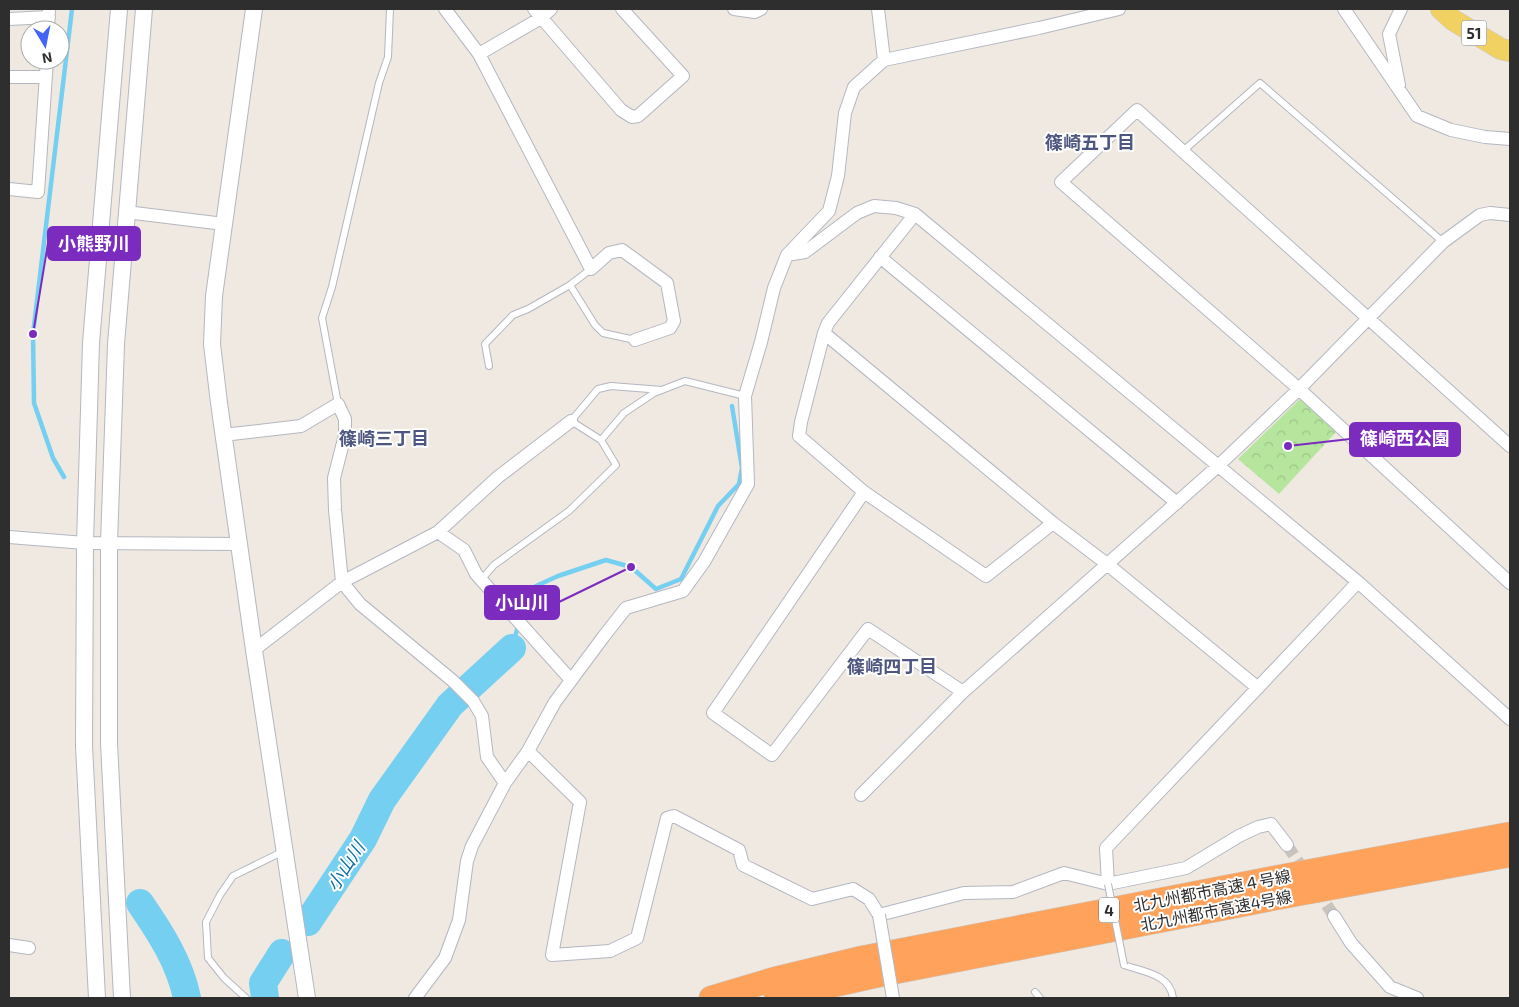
<svg xmlns="http://www.w3.org/2000/svg" width="1519" height="1007" font-family="'Exo 2','Noto Sans JP',sans-serif">
  <style>
    .park { fill: url(#park-crowns) }
    .lines { fill: none; stroke-linecap: round; stroke-linejoin: round }
    .stream { stroke: #75cff0; stroke-width: 4.5 }
    .river { stroke: #75cff0; stroke-width: 28 }
    .minor-tunnel { stroke: #c8c4bd; stroke-width: 12; stroke-dasharray: 12 6; stroke-linecap: butt }
    .service-casing { stroke: #b4b7c1; stroke-width: 8 }
    .minor-casing { stroke: #b4b7c1; stroke-width: 14 }
    .tertiary-casing { stroke: #b4b7c1; stroke-width: 18 }
    .primary-casing { stroke: #c9c9c9; stroke-width: 22 }
    .motorway-casing { stroke: #c9c9c9; stroke-width: 25 }
    .service { stroke: #fff; stroke-width: 6 }
    .minor { stroke: #fff; stroke-width: 12 }
    .tertiary { stroke: #fff; stroke-width: 16 }
    .primary { stroke: #f2d163; stroke-width: 21 }
    .motorway { stroke: #ffa35c; stroke-width: 24 }
    .service-bridge-casing { stroke: #b4b7c1; stroke-width: 8; stroke-linecap: butt }
    .minor-bridge-casing { stroke: #b4b7c1; stroke-width: 14; stroke-linecap: butt }
    .service-bridge { stroke: #fff; stroke-width: 6 }
    .minor-bridge { stroke: #fff; stroke-width: 12 }
    .labels { text-anchor: middle; dominant-baseline: central; stroke-width: 4; stroke-linejoin: round; paint-order: stroke }
    .shield { fill: #fff; stroke: #6d6d6d; stroke-width: 1 }
    .shield-label { font-size: 15px; font-weight: bold; fill: #2e2e2e }
    .street-label { font-size: 16px; fill: #2e2e2e; stroke: #fff }
    .neighbourhood-label { font-size: 18px; font-weight: bold; fill: #4d5680; stroke: #fff }
    .water-label { font-size: 18px; font-style: italic; fill: #0d6fa3; stroke: #fff }
    .leader { fill: none; stroke: #7b2cbf; stroke-width: 2 }
    .callout-dot { fill: #7b2cbf; stroke: #fff; stroke-width: 2 }
    .callout { fill: #7b2cbf; stroke: #7b2cbf; stroke-width: 2 }
    .callout-label { font-size: 18px; text-anchor: middle; font-weight: bold; fill: #fff }
  </style>
  <defs>
    <pattern id="park-crowns" width="20" height="18" patternUnits="userSpaceOnUse" patternTransform="scale(1.25)"><rect width="20" height="18" fill="#b6e59e"/><path d="M2 6a3 3 0 1 1 6 0M12 15a3 3 0 1 1 6 0" fill="none" stroke="#9dc588"/></pattern>
  </defs>
  <rect width="100%" height="100%" fill="#efe9e1"/>
  <path class="park" d="M1300,399l36,33 -57,62 -41,-35z"/>
  <g class="lines">
    <path class="stream" d="M64,477l-11,-19 -19,-55 -1,-69 39,-325
      M512,648l12,-44 12,-18 22,-10 48,-16 25,7 25,22 25,-10 37,-73 21,-22 3,-16 -10,-62"/>
    <path class="river" d="M140,903c20,29 40,60 47,95
      M308,922l55,-83 19,-39 68,-95 62,-57
      M265,998l-2,-15 19,-30"/>
    <path class="minor-tunnel" d="M1287,845l47,71"/>
    <defs>
      <path id="service" d="M1182,152l78,-69 183,159
        M570,285l25,40 8,8 32,7
        M489,366l-4,-22 28,-29 15,-6 42,-24 21,-16
        M338,404l-16,-86 10,-31 47,-204 9,-26 2,-48
        M601,440l23,-27 30,-20 31,-12 60,15
        M481,580l13,-15 75,-54 47,-46 -15,-25 -30,-19 27,-32 13,-3 51,4
        M1124,965c20,7 46,9 49,33
        M1035,992l5,6
        M246,998l-22,-20 -16,-20 -2,-36 14,-27 13,-19 51,-25"/>
      <path id="minor" d="M445,9l34,45 112,215 18,-16 13,-3 45,33 7,38 -4,7 -35,12
        M534,9l87,101 11,7 6,-1 45,-40 -61,-67
        M734,9l21,3 6,-3
        M878,9l6,51
        M1344,9l73,107 34,14 34,7 25,2
        M9,19l40,-2
        M48,30l1,-21
        M479,54l62,-36 10,-9
        M9,77h37
        M1399,85l-10,-51 12,-25
        M9,189l29,3 9,-132
        M126,212l98,12
        M915,214l-87,109 -4,10 -23,89 -2,14 65,56 122,84 67,-53
        M787,255l18,-3 52,-39 17,-7 22,2 19,6 443,368 152,137
        M880,257l297,246
        M824,333l229,190 54,41 151,124
        M223,435l78,-9 37,-22 7,15v16l-11,43 1,32 7,72 18,22 93,77 20,20 9,15 5,41 18,26
        M1510,446l-373,-336 -76,72 238,207 211,194
        M864,492l-151,221 59,42 96,-126 95,63
        M438,532l26,18 12,24 95,106
        M9,537l76,6 154,1
        M254,650l88,-68 96,-50 60,-55 73,-56
        M528,751l52,51 -28,153 58,-4 27,-13 30,-120 7,-2 65,34 4,15 69,34 41,-10 16,10 10,16 85,-22 49,-1 51,-19 44,11 78,-16 53,-32 19,-9 13,-3 16,21
        M861,795l102,-103 255,-226 81,-77 144,-147 37,-27 10,-2 20,2
        M1108,884l-2,-36 252,-266
        M1334,916l17,27 39,44 27,11
        M9,945l20,3
        M415,998l30,-40 14,-38 8,-59 5,-15 33,-63 23,-32 27,-49 49,-66 22,-28 57,-17 21,-29 44,-78 -3,-88 16,-54 13,-54 13,-33 42,-44 9,-35 7,-63 9,-26 30,-27 155,-32 80,-19"/>
      <path id="tertiary" d="M254,9l-40,287 -2,48 7,59 35,247 53,348
        M97,998l-13,-252 1,-203 6,-200 28,-334
        M122,998l-13,-255v-200l7,-199 28,-335"/>
      <path id="primary" d="M1441,9l12,11 48,29 9,2"/>
      <path id="motorway" d="M711,998l64,-19 87,-21 412,-80 236,-44
        M776,998l103,-23 402,-78 229,-42"/>
    </defs>
    <use href="#service" class="service-casing"/>
    <use href="#minor" class="minor-casing"/>
    <use href="#tertiary" class="tertiary-casing"/>
    <use href="#primary" class="primary-casing"/>
    <use href="#motorway" class="motorway-casing"/>
    <use href="#service" class="service"/>
    <use href="#minor" class="minor"/>
    <use href="#tertiary" class="tertiary"/>
    <use href="#primary" class="primary"/>
    <use href="#motorway" class="motorway"/>
    <defs>
      <path id="service-bridge" d="M1108,884l16,81"/>
      <path id="minor-bridge" d="M879,915l14,83"/>
    </defs>
    <use href="#service-bridge" class="service-bridge-casing"/>
    <use href="#minor-bridge" class="minor-bridge-casing"/>
    <use href="#service-bridge" class="service-bridge"/>
    <use href="#minor-bridge" class="minor-bridge"/>
  </g>
  <g class="labels">
    <g class="shield">
      <rect x="1461.5" y="20.5" width="25" height="25" rx="4"/>
      <rect x="1099" y="897.5" width="20" height="25" rx="4"/>
    </g>
    <g class="shield-label">
      <text x="1474" y="33">51</text>
      <text x="1109" y="910">4</text>
    </g>
    <g class="street-label">
      <text transform="translate(1212 890) rotate(-11)">北九州都市高速４号線</text>
      <text transform="translate(1216 910) rotate(-11)">北九州都市高速4号線</text>
    </g>
    <g class="neighbourhood-label">
      <text x="1090" y="142">篠崎五丁目</text>
      <text x="384" y="438">篠崎三丁目</text>
      <text x="892" y="666">篠崎四丁目</text>
    </g>
    <g class="water-label">
      <text transform="translate(345 866) rotate(-57)">小山川</text>
    </g>
  </g>
  <path class="leader" d="M33 334L48 243M1288 446L1350 439M631 567L559 602"/>
  <g class="callout-dot">
    <circle cx="33" cy="334" r="5"/>
    <circle cx="1288" cy="446" r="5"/>
    <circle cx="631" cy="567" r="5"/>
  </g>
  <g class="callout">
    <rect x="48" y="227" width="92" height="33" rx="5"/>
    <rect x="1350" y="423" width="110" height="33" rx="5"/>
    <rect x="485" y="586" width="74" height="33" rx="5"/>
  </g>
  <g class="callout-label">
    <text x="94" y="250">小熊野川</text>
    <text x="1405" y="445">篠崎西公園</text>
    <text x="522" y="609">小山川</text>
  </g>
  <rect width="1519" height="1007" fill="none" stroke="#2e2e2e" stroke-width="20"/>
  <g transform="translate(45 45) rotate(170)"><circle r="24" fill="#ffffff" stroke="#ababab"/>
  <path d="M0-4L9 19L0 12L-9 19Z" fill="#4264fb"/>
  <text y="-8" font-size="14" font-weight="bold" text-anchor="middle" fill="#2e2e2e">N</text>
  </g>
</svg>
